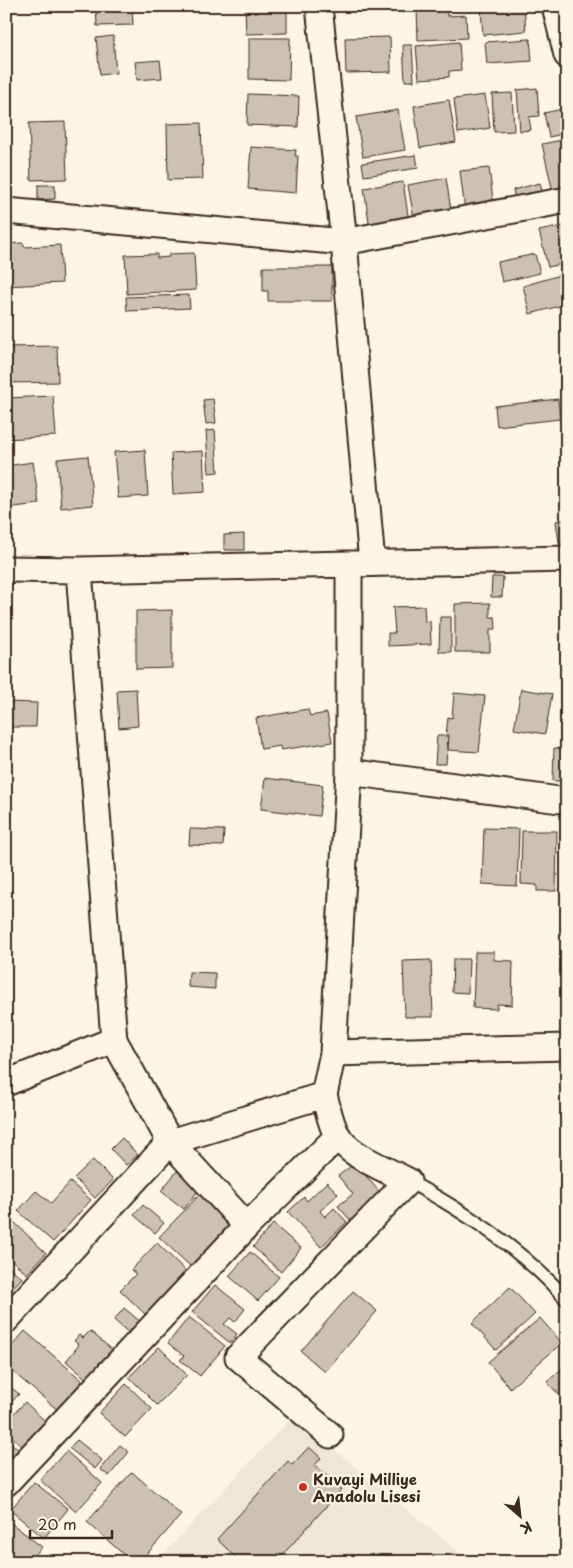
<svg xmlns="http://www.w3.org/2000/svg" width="573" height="1568" font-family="'Playpen Sans',sans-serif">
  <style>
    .built { fill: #eee6d6 }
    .building { fill: #ccc2b3; stroke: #3b2a1e }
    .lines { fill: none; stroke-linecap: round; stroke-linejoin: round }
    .lane-casing { stroke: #3b2a1e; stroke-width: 16 }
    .street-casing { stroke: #3b2a1e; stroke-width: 29 }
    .lane { stroke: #fcf5e5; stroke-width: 12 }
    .street { stroke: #fcf5e5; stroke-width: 25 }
    .poi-dot { fill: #c8321e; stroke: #fcf5e5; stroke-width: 2 }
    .labels { text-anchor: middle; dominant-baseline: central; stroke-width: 4.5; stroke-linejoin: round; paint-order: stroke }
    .poi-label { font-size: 15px; font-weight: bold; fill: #3b2a1e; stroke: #fcf5e5; text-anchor: start }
  </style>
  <rect width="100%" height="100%" fill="#fcf5e5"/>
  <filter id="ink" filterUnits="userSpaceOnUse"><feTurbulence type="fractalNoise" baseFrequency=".02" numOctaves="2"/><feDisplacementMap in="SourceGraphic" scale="10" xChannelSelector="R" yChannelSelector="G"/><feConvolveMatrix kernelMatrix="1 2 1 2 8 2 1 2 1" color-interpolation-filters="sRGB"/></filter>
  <g filter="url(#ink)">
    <path class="built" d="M293,1416l178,146h-315z"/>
    <path class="building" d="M96,6h36l1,19 -36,1z
      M245,6h42v27l-41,1z
      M447,6v10l19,-1 1,23 -49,2 -1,-32z
      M524,6l2,25 -43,4 -2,-25z
      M113,36l3,37 -16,2 -4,-37z
      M390,37l1,35 -45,1 -1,-35z
      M249,38h41l-1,42 -40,-1z
      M530,39l2,22 -45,3 -2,-22z
      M459,42l2,28 -12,1v6l-30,2 -3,-33z
      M403,45h9l2,36h-9z
      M160,60l2,18 -25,2 -2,-18z
      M537,88l2,28 -10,1 2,13 -11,1 -3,-41z
      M512,93l2,38 -20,1 -2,-38z
      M248,94l51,2 -1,31 -51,-2z
      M485,95l5,33 -32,5 -4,-34z
      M449,100l7,42 -36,6 -6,-42z
      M567,108v25l-18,4 -5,-24z
      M398,110l7,40 -42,7 -7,-40z
      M65,122l2,57 -36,1 -2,-57z
      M201,123l2,56 -35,1 -1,-56z
      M567,139v51l-14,2 -11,-48z
      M251,147l45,3 -1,6h3l-2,37 -48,-4z
      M416,155l2,13 -54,8 -2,-13z
      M489,168l5,40 -29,3 -5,-40z
      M446,178l6,39 -37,7 -7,-39z
      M403,182l6,40 -39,7 -6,-41z
      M540,183l3,13 -27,7 -3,-13z
      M38,185h17v14l-17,1z
      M567,225v38l-19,4 -9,-36z
      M23,243l1,4 36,-2 2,38 -56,3v-42z
      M194,253l2,37 -69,4 -2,-39 32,-1v4l12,-1v-3z
      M535,254l5,19 -38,9 -4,-20z
      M263,267h69v34h-64v-10h-5z
      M567,273v31l-37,10 -7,-28z
      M189,295l1,13 -63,3 -1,-14z
      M57,346l1,36 -52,1v-36z
      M53,396l3,40 -50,3v-41z
      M213,399l3,24 -10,1 -3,-24z
      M558,399l2,20 -63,7 -2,-20z
      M215,430l3,42 -9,1 -3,-42z
      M145,450l3,46 -30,2 -4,-46z
      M203,451l2,41 -32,2 -2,-41z
      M88,456l5,49 -32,3 -4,-49z
      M33,462l6,42 -33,4v-42z
      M567,519v23l-8,1 -3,-22z
      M244,534v16h-20v-15z
      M492,577h11l-1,20h-11z
      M490,603v14h5l1,12h-6v23h-35v-48z
      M424,606l1,16 5,-1 1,23 -43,2v-13h7l-2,-26z
      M172,610v58l-36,1v-58z
      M440,617h11v35h-12z
      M136,689l2,37 -19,2 -2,-38z
      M521,689l31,5 -7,40 -31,-5z
      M454,693l31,3 -6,56 -31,-2 1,-15h-3l2,-18 4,1z
      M6,702l31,1 -1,24h-30z
      M308,709l2,7 17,-3 5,29 -51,8 -1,-4 -19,3 -5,-31z
      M437,736h11l-2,28h-11z
      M554,748l11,1 -2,32h-10z
      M265,778l58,7 -4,31 -58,-7z
      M484,828l35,1 -2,57 -35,-2z
      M190,829l34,1 -1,16 -34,-1z
      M522,831h35l-1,60h-19v-6l-16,-1z
      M475,952h19v8l19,1 -1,44 -15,-1v5l-24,-1z
      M453,959h16l-1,34 -16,-1z
      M431,960l2,57h-28l-2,-56z
      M189,972l26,1v16l-27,-2z
      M122,1138l16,17 -12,10 -15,-16z
      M93,1160l20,20 -18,18 -21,-20z
      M355,1163l27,32 -31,26 -13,-15 15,-12 -15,-18z
      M177,1171l23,17 -16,21 -23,-18z
      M70,1182l21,18 -38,42 -35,-31 18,-20 15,12z
      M327,1182l11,12 -18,17 5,6 9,-9 13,14 -26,25 -33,-35 16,-15 3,4z
      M201,1193l31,30 -42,43 -31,-29z
      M143,1205l21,18 -9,10 -21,-18z
      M10,1218l36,35 -19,21 -21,-19v-33z
      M273,1224l28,24 -20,24 -28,-25z
      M157,1243l31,30 -41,43 -27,-26 16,-16 -5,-4z
      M250,1252l29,25 -21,24 -29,-25z
      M6,1264l16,14 -16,17z
      M215,1285l30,24 -10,13 -5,-4 -6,6 13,10 -7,9 -38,-31z
      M510,1287l25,27 -39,36 -24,-27z
      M353,1291l24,20 -52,61 -24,-21z
      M124,1308l18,15 -11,12 -17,-15z
      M189,1317l36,29 -25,30 -20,-16 4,-4 -16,-13z
      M540,1318l22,25 -52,45 -22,-26z
      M25,1331l60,52 -25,29 -54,-46v-13z
      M90,1331l26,22 -25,30 -25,-22 13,-16 -5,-4 5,-6 4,3z
      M159,1347l28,28 -30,30 -28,-28z
      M567,1364v39l-20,-21z
      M6,1383l13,11 -13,14z
      M126,1384l26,25 -27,28 -26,-24z
      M25,1402l24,23 -23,25 -20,-19v-9z
      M6,1439l17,14 -17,19z
      M77,1440l25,20 -7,9 -26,-21z
      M120,1445l9,7 -20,24 -9,-7z
      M309,1447l12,11 -6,7 27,24 -66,73 -6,-5 -4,5h-35l4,-5 -18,-18 71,-78 4,4z
      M66,1451l36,32 -26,29 -36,-32z
      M132,1472l49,43 -41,47h-8l-45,-40z
      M34,1482l34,27 -24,29 -34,-28z
      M6,1519l36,28 -13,15h-23z"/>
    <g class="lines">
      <defs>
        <path id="lane" d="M408,1181c58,31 115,69 159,119"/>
        <path id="street" d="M319,6l25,236 28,321
          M555,6l12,49
          M6,211l338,31 223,-42
          M6,569l73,1 488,-11
          M79,570l35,470
          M349,772l218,29
          M333,1053l234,-6
          M6,1083l108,-43 56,102 77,84
          M324,1095c4,13 6,28 13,40 12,21 49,34 71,46l-170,176 92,78
          M6,1320l164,-178 154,-47 9,-42 16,-281v-208
          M6,1483l241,-257 91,-90"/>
      </defs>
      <use href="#lane" class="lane-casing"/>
      <use href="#street" class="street-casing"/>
      <use href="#lane" class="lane"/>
      <use href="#street" class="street"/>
    </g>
  </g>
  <circle class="poi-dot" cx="303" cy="1487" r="5"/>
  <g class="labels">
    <g class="poi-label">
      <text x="313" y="1478">Kuvayi Milliye<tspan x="313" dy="17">Anadolu Lisesi</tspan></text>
    </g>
  </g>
  <rect width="573" height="1568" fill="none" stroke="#fcf5e5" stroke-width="25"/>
  <rect x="12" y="12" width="548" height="1543" fill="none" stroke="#3b2a1e" stroke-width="2" filter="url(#ink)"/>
  <g transform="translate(520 1516) rotate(152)" stroke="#fcf5e5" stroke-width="4" paint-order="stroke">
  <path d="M0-4L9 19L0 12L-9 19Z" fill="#3b2a1e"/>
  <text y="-8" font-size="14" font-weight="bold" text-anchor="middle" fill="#3b2a1e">K</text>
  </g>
  <path d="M30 1530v8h82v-8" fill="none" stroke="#3b2a1e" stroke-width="2.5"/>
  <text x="38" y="1530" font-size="15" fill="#3b2a1e" stroke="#fcf5e5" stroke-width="4" paint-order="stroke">20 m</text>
</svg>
